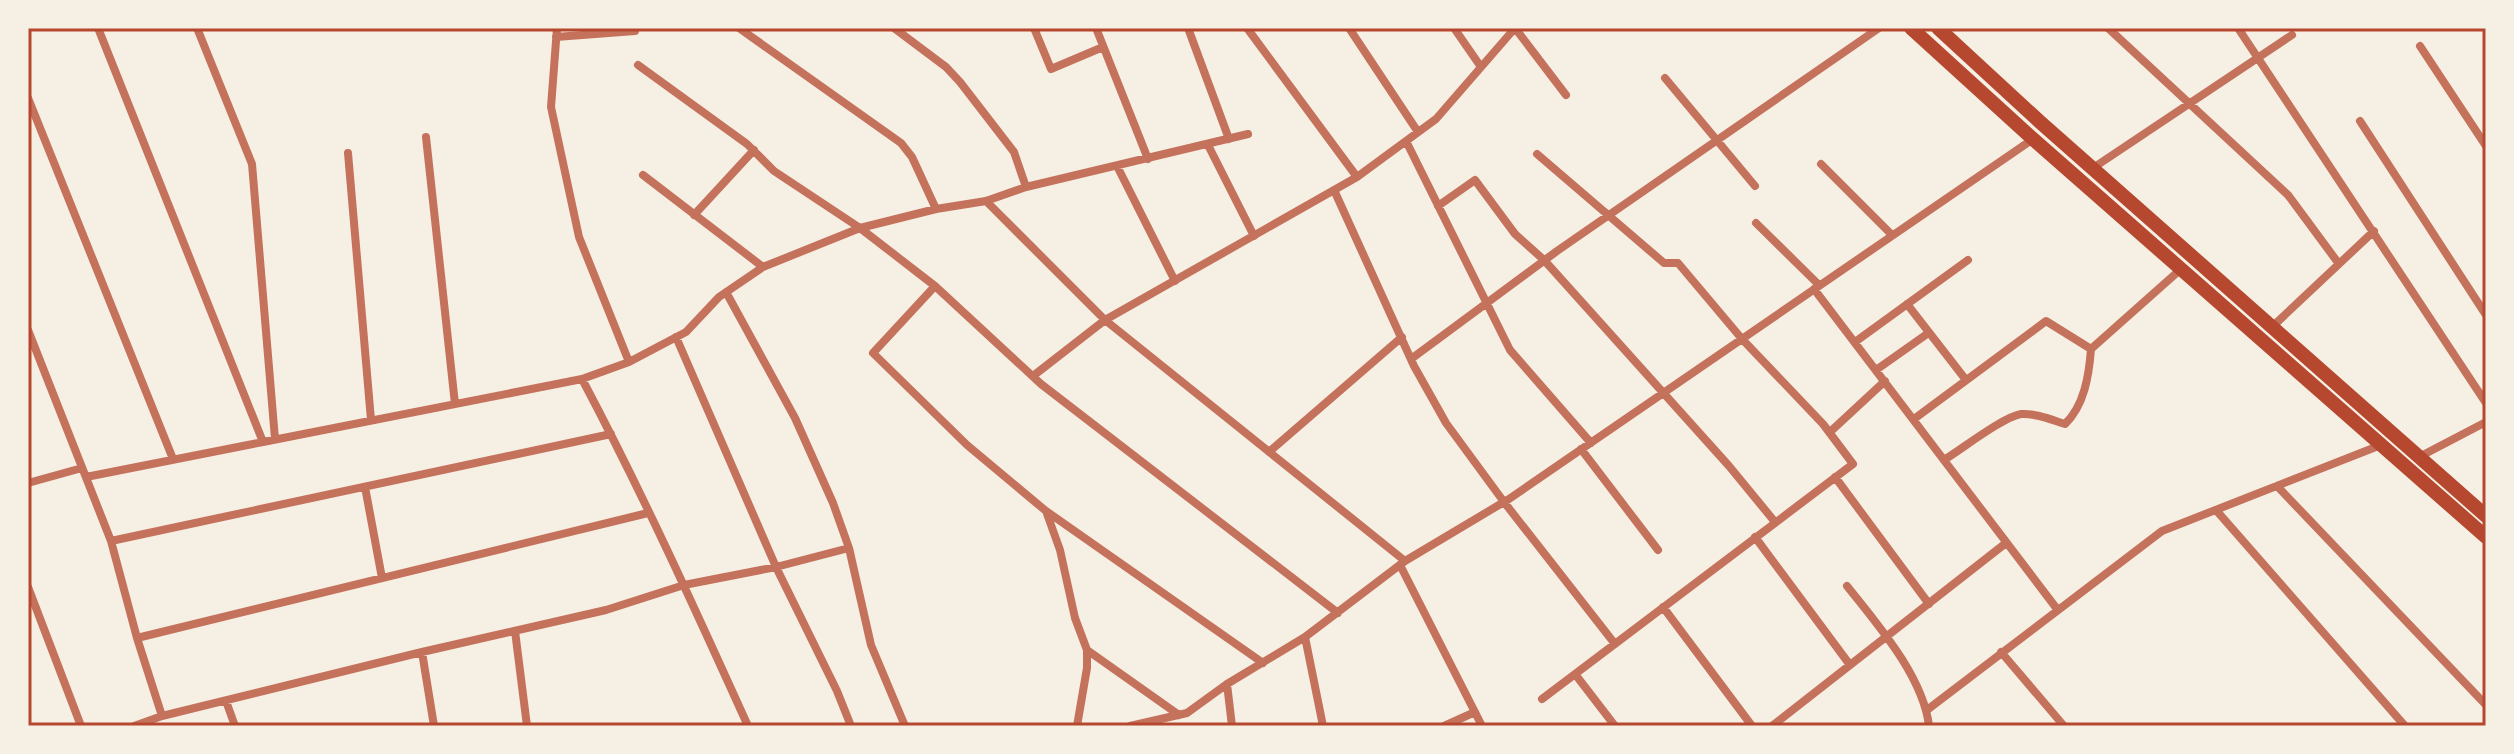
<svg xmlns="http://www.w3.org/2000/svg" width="2514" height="754" font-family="Ubuntu,sans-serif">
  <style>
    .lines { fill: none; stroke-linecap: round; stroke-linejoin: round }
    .minor { stroke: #c5725c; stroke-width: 8 }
    .trunk { stroke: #b5482f; stroke-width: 14 }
    .neatline { fill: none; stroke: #b5482f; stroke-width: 3 }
  </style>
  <rect width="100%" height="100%" fill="#f6efe4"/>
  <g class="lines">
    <path class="minor" d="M98,28l165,414 319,-63 47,-17 57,-30 33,-35 44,-30 97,-39 76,-19 50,-8 40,-14 222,-53
      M197,28l55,136 23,275
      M557,28l-6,79 28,130 50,125
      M739,28l162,115 11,14 24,52
      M894,28l52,39 14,15 54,70 12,35
      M1034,28l17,41 52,-22
      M1096,28l52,131
      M1188,28l41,111
      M1247,28l110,149
      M1349,28l69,104
      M1454,28l27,39
      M1515,28l51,67
      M2108,28l180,167 51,69
      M2238,28l248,375
      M556,37l79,-6
      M2420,46l66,100
      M638,65l109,79 27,27 86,57 75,58 106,98 297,229
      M1665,78l90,108
      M28,98l145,361
      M2360,121l126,194
      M426,137l29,267
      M1406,141l104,209 81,93
      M1208,145l46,91
      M348,153l23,267
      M1537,154l127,109h14l64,76 81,85 30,40 -311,235
      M1821,164l71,71
      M1117,166l58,115
      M2093,168l199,-133
      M643,175l120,92
      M1334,190l80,176 32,57 58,79 111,142
      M986,201l119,119 300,241
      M1438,206l37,-26 40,54 29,26 185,206 46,56
      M694,215l60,-65
      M1756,223l63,62
      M935,286l-62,67 94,92 79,66 217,152
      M1814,289l243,320
      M726,292l69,126 38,85 16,45 22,97 34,81
      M1907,304l59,76
      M2272,327l102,-96
      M28,330l83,211 26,97 25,78
      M676,337l100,230 61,124 14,35
      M1855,342l113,-82
      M1411,359l146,-108 322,-223
      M1876,370l51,-36
      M1033,376l72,-56 252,-143 79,-58 79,-91
      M582,379c60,113 113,230 166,347
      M1914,419l132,-98 45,28
      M1830,432l55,-51
      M1581,449l77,101
      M1269,452l133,-115
      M2419,457l67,-35
      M1944,460c18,-11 59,-43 77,-46 15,-1 31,6 44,10 19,-18 24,-48 26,-75l90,-80
      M86,477l177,-35
      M1835,477l94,127
      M28,483l54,-15
      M2277,486l209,219
      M365,487l17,91
      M2216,510l189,216
      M1046,511l14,39 15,68 12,32v18l-10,58
      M1755,537l95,128
      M111,541l500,-107
      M1400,565l82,161
      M1847,586c30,38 76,90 82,140
      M28,587l53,139
      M1663,607l89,119
      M515,631l12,95
      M1305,637l18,89
      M137,638l511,-125
      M1087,650l92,65
      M422,652l12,74
      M2001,652l63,74
      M1575,674l40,52
      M1227,684l5,42
      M226,701l9,25
      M1927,710l235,-179 219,-86
      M134,726l28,-10 260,-64 184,-42 78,-25 92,-18 73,-19
      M1130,726l57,-13 40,-29 78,-47 100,-76 104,-62 524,-360
      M1444,726l31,-14
      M1772,726l234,-183"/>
    <path class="trunk" d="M1911,28l122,111 453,398
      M1938,28l102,94 446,394"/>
  </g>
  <rect width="2514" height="754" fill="none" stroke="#f6efe4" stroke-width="60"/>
  <rect x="30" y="30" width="2454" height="694" class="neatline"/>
</svg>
